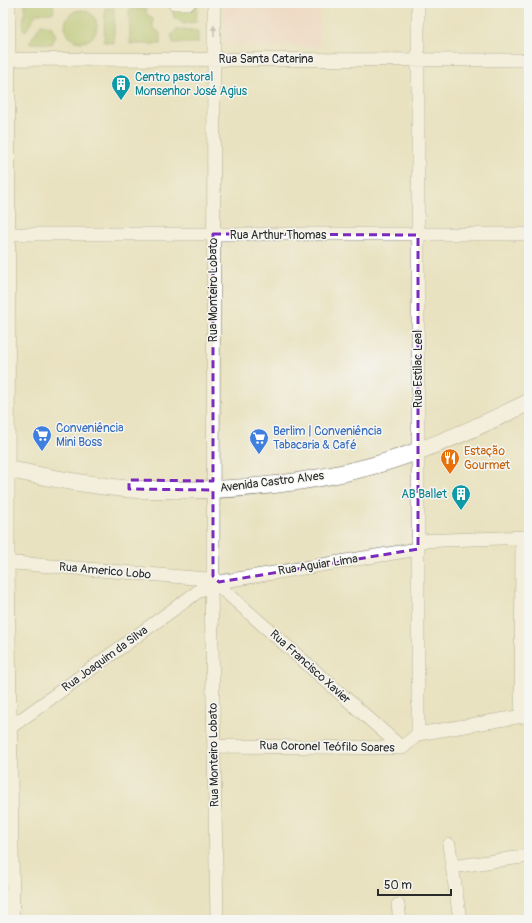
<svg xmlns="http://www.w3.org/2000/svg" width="532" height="923" font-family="Pangolin,sans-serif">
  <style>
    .built { fill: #f7d0cc }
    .green { fill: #a6be64; stroke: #687448 }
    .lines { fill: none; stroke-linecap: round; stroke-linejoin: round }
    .minor-casing { stroke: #6e6b5f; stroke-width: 14 }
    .major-casing { stroke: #6e6b5f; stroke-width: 18 }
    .minor { stroke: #fff; stroke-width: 13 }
    .major { stroke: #fff; stroke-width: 17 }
    .oneway { fill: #a0a0a0 }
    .marked { fill: none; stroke: #7b2cbf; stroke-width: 3; stroke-dasharray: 8 5; stroke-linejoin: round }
    .labels { text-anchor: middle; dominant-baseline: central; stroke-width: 3; stroke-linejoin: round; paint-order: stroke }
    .street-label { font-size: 12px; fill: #2b2b2b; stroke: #f6f6f2 }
    .culture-label { font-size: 12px; fill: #0d838f; stroke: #f6f6f2; text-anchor: start }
    .shop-label { font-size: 12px; fill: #366cbe; stroke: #f6f6f2; text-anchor: start }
    .food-label { font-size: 12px; fill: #c56008; stroke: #f6f6f2; text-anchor: start }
  </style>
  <rect width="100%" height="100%" fill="#f6f6f2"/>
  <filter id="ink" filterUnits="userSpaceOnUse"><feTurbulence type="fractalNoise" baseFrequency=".025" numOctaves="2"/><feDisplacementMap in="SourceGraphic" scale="8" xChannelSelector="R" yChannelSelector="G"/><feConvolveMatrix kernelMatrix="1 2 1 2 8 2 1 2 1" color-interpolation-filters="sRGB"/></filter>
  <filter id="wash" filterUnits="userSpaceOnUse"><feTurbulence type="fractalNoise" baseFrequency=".012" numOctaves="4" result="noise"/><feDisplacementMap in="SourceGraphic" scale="16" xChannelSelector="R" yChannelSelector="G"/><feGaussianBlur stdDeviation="0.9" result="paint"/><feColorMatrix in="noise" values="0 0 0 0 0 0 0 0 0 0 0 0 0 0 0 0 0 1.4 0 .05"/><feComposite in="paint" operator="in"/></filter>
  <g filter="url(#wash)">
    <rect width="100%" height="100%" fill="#e9e2c0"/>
    <path class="built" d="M224,3h96v44l-95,-1z"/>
    <path class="green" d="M25,3h28l1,8 -2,2 -16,1 -10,17 -3,-2z
      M198,3l-2,19 -12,2 -10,-6 -1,-5 1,-4 20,-2z
      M105,8h9v35l-10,-1z
      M129,9h17v4l7,6v8l7,6 1,11h-31z
      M65 26a16 16 0 1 1 32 0a16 16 0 1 1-32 0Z
      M41,24l10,2 5,10 -4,8 -23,-1z
      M184,29l14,2v12h-25l-2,-8 5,-5z"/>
  </g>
  <g filter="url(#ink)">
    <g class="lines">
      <defs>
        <path id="minor" d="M9,3l-1,559 5,358
          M174,3h15
          M418,3v731
          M3,59l526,1
          M3,234h526
          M417,541l112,-4
          M3,562l204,17
          M213,576l1,-573
          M219,582l199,-33
          M219,586l183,162
          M211,589l6,331
          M521,716l1,-179
          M4,732l203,-147
          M214,746l188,2 16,-14 111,-19
          M449,845l11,75
          M452,867l77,-11
          M3,895l1,25
          M398,905l2,15"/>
        <path id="major" d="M3,468c41,9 83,17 126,21 15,1 30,0 45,1 79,1 170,-11 244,-39 38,-14 75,-31 111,-49"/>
      </defs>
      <use href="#minor" class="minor-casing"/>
      <use href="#major" class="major-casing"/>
      <use href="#minor" class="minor"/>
      <use href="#major" class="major"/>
    </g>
    <defs><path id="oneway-solid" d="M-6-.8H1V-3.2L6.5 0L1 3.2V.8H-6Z"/></defs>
    <use class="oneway" href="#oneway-solid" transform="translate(214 31) rotate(-91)"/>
  </g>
  <path d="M0 0H532V923H0ZM213,234l205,1v314l-199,33 -6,-6v-86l-84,-1v-9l84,1z" fill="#e9e2c0" fill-opacity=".55" fill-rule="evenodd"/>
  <path class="marked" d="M213,234l205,1v314l-199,33 -6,-6v-86l-84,-1v-9l84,1z"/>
  <defs>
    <symbol id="building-pin" viewBox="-11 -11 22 30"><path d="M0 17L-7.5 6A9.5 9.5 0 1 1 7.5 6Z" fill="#0f9aa8" stroke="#f6f6f2"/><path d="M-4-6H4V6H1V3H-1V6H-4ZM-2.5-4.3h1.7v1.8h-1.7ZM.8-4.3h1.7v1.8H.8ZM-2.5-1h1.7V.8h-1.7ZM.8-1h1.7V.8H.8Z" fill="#fff"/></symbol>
    <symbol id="supermarket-pin" viewBox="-11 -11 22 30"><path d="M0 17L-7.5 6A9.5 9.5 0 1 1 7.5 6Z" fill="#3f7fe0" stroke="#f6f6f2"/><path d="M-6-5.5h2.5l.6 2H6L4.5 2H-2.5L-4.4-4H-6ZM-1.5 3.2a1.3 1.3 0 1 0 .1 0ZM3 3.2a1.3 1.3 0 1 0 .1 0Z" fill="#fff"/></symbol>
    <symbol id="restaurant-pin" viewBox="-11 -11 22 30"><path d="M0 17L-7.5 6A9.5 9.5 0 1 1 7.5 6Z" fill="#e8710a" stroke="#f6f6f2"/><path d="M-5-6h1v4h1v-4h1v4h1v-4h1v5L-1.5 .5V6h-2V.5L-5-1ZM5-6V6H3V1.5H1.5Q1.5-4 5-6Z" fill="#fff"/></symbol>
  </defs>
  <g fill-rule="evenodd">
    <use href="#building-pin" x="110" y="73" width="22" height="30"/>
    <use href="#supermarket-pin" x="31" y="424" width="22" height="30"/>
    <use href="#supermarket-pin" x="248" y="427" width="22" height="30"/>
    <use href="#restaurant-pin" x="439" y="447" width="22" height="30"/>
    <use href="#building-pin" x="450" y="483" width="22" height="30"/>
  </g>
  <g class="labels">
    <g class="street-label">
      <text x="266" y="59">Rua Santa Catarina</text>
      <text x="278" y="235">Rua Arthur Thomas</text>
      <text transform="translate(213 290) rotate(-90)">Rua Monteiro Lobato</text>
      <text transform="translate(418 369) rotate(-90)">Rua Estilac Leal</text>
      <text transform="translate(272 482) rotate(-7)">Avenida Castro Alves</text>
      <text transform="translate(318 565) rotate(-9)">Rua Aguiar Lima</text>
      <text transform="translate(105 571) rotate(5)">Rua Americo Lobo</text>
      <text transform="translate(105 659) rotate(-36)">Rua Joaquim da Silva</text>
      <text transform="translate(310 667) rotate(42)">Rua Francisco Xavier</text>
      <text transform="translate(327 747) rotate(1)">Rua Coronel Teófilo Soares</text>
      <text transform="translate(214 755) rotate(-91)">Rua Monteiro Lobato</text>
    </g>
    <g class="culture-label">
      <text x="135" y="77">Centro pastoral<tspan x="135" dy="14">Monsenhor José Agius</tspan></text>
      <text x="447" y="494" text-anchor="end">AB Ballet</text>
    </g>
    <g class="shop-label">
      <text x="56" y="428">Conveniência<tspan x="56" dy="14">Mini Boss</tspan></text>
      <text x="273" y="431">Berlim | Conveniência<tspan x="273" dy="14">Tabacaria &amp; Café</tspan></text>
    </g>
    <g class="food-label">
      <text x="464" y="451">Estação<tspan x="464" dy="14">Gourmet</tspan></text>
    </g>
  </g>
  <rect width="532" height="923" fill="none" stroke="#f6f6f2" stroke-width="16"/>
  <path d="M378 889v6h73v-6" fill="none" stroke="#2b2b2b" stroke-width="2"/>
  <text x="384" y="889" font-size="12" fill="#2b2b2b" stroke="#f6f6f2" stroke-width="3" paint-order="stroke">50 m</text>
</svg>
